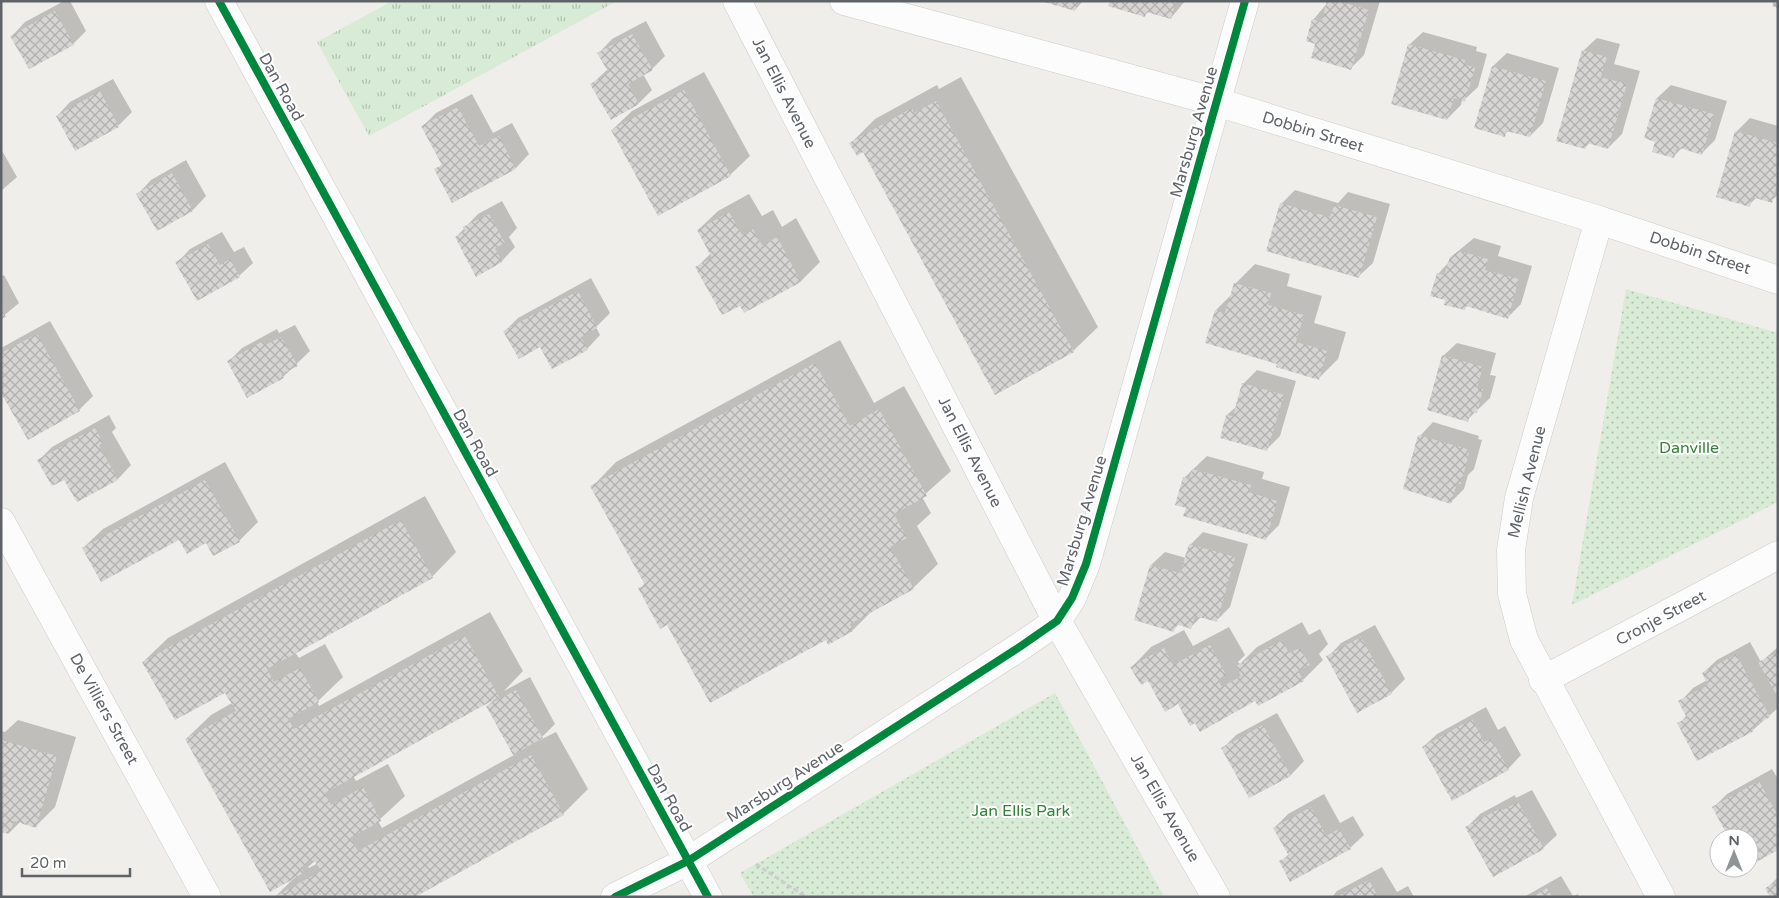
<svg xmlns="http://www.w3.org/2000/svg" width="1779" height="898" font-family="'Varela Round',sans-serif">
  <style>
    .grass { fill: url(#grass-tufts) }
    .park { fill: url(#park-dots) }
    .shadow { fill: #0003; fill-rule: evenodd }
    .building { fill: url(#building-cross-hatch) }
    .lines { fill: none; stroke-linecap: round; stroke-linejoin: round }
    .minor-casing { stroke: #cbcccc; stroke-width: 29 }
    .path { stroke: #cacfcc; stroke-width: 3; stroke-dasharray: 5 2.5; stroke-linecap: butt }
    .minor { stroke: #fdfcfc; stroke-width: 28 }
    .cycleway-casing { stroke: #fff; stroke-width: 11 }
    .cycleway { stroke: #00873e; stroke-width: 8 }
    .labels { text-anchor: middle; dominant-baseline: central; stroke-width: 4; stroke-linejoin: round; paint-order: stroke }
    .street-label { font-size: 16px; fill: #5f6368; stroke: #fff }
    .park-label { font-size: 16px; fill: #348238; stroke: #fff }
  </style>
  <defs>
    <pattern id="grass-tufts" width="24" height="20" patternUnits="userSpaceOnUse" patternTransform="scale(1.25)"><rect width="24" height="20" fill="#d8ebd6"/><path d="M3 7l-1-3M5 7V3M7 7l1-3M15 17l-1-3M17 17v-4M19 17l1-3" fill="none" stroke="#b2c2b1"/></pattern>
    <pattern id="park-dots" width="8" height="8" patternUnits="userSpaceOnUse" patternTransform="scale(1.25)"><rect width="8" height="8" fill="#d8ebd6"/><path d="M2 2h.1M6 6h.1" fill="none" stroke="#b2c2b1" stroke-width="1.8" stroke-linecap="round"/></pattern>
    <pattern id="building-cross-hatch" width="8" height="8" patternUnits="userSpaceOnUse" patternTransform="scale(1.25)"><rect width="8" height="8" fill="#d6d5d3"/><path d="M0 0l8 8M0 8l8-8" fill="none" stroke="#b1b0af"/></pattern>
  </defs>
  <rect width="100%" height="100%" fill="#efeeea"/>
  <path class="grass" d="M392,1h225l-248,135 -52,-94z"/>
  <path class="park" d="M1626,289l152,44v169l-206,103z
    M1055,693l109,204h-410l-14,-24z"/>
  <path class="shadow" d="M64,1h6l16,30 -13,13 -61,-8 13,-14z
    M1044,1h39l-8,9z
    M1111,1h74l-14,17 -22,-7 -5,5z
    M1329,1h51l-16,54 -13,13 -35,-25 -3,-23z
    M646,21l19,35 -13,13 -9,5 9,16 -13,13 -47,-19 16,-15 -9,-16 13,-14z
    M1423,32l54,15 -1,4 11,3 -9,33 -14,13h-2l-1,5 -14,14 -38,-74z
    M1597,38l23,6 -6,20 26,7 -18,63 -14,14 -18,-6 -5,6 -2,-97z
    M1507,53l52,15 -16,55 -13,13 -21,-6 -5,5 -11,-69z
    M704,72l46,84 -20,19 -118,-45 20,-19z
    M961,77l137,250 -25,24 -210,-201 -12,-7 24,-24 62,-34 2,4z
    M113,79l19,33 -14,14 -61,-10 13,-14z
    M1671,85l56,16 -12,39 -13,13 -20,-5 -8,8 -17,-15v-43z
    M472,94l21,39 19,-10 17,31 -13,14 -63,33 -17,-31 7,-7 -20,-37 13,-13z
    M1750,118l28,8v69l-7,6 -14,-4 -8,8 -13,-73z
    M1,149l16,28 -16,14z
    M186,160l20,36 -13,14 -36,19 -19,-35 13,-14z
    M1295,190l43,13 10,-11 42,12 -17,59 -14,13 -78,-72z
    M749,194l13,22 11,-6 9,17 14,-9 24,44 -19,19 -56,30 -4,-7 -44,-37 14,-14 -13,-23 20,-19z
    M502,201l15,27 -8,9 6,10 -13,14 -25,14 -21,-38 22,-23z
    M222,232l12,20 10,-5 9,16 -14,13 -62,-13 13,-14z
    M1474,238l27,8 -3,10 34,10 -11,38 -13,13 -40,-12 -4,4 -17,-10 -9,-25 11,-12 2,-5z
    M1255,264l35,10 -3,12 35,10 -8,27 32,9 -8,27 -19,19 -40,-15 -63,-53 16,-16 4,-11z
    M4,275l15,28 -18,15v-41z
    M591,278l19,35 -14,14 4,8 -13,14 -47,-4 -35,-14 13,-13z
    M50,321l43,75 -14,14 -51,28 -27,-48v-42z
    M295,325l15,26 -27,26 -55,-15 14,-14 35,-19 2,4z
    M840,340l34,63 30,-17 47,85 -29,26 9,16 -14,13 21,38 -25,24 -42,24 -18,18 -24,13 -2,-4 -160,-16 -27,-34 5,-6 -53,-96 24,-25z
    M1457,343l39,10 -6,22 6,1 -6,22 -23,22 -24,-64z
    M1257,370l39,11 -16,55 -13,13 -40,-34 10,-9 7,-23z
    M109,415l7,13 -4,4 19,33 -13,14 -41,22 -12,-22 -26,-19 13,-13z
    M1433,422l46,14 -1,3 4,1 -8,29 -6,6 -4,14 -13,13 -31,-66z
    M1207,456l57,16 -2,7 28,8 -11,38 -13,13 -79,-31 -3,-29z
    M225,462l33,60 -19,19 -32,1 -28,-4 -96,10 20,-19z
    M425,496l31,56 -24,25 -137,75 4,6 26,-14 18,33 -26,25 2,4 171,-94 33,59 -19,20 26,-14 25,47 -17,17 18,-9 32,57 -25,25 -151,83h-137l19,-19 -108,-139 25,-24 21,-12 -6,-12 -83,-29 25,-24zM496,698l-9,8 27,49 -132,73 -4,-7 27,-25 -17,-32 -32,17 -3,-5zM316,860l2,3 -9,5 -1,-1z
    M1203,532l45,12 -18,63 -14,14 -15,-4 -10,10 -12,-3 -6,6 -37,-11 15,-54 14,-13 21,6 4,-13z
    M1302,622l7,13 11,-6 8,15 -9,10 4,6 -20,20 -45,24 -2,-4 -60,21 -17,-18 -47,-36 19,-20 33,-17 9,16 36,-19 16,28 -7,7 2,2 17,-17z
    M1375,625l30,54 -14,14 -33,18 -30,-54 13,-14z
    M1750,642l11,20 17,-15v61l-24,21 -56,31 -19,-36 8,-9 -7,-13 13,-14 14,-8 -4,-7 14,-13z
    M1486,707l12,23 7,-4 16,29 -13,14 -85,-22 14,-13z
    M1277,713l27,48 -13,14 -42,21 -26,-48 13,-13z
    M18,720l58,17 -21,70 -19,19 -16,-4 -11,11 -8,-2v-100l4,1z
    M1772,769l6,10v70l-29,15v-26h-18l-17,-31 13,-13z
    M1532,790l25,45 -14,13 -76,-21 13,-13 35,-19 1,3z
    M1324,794l16,29 13,-7 11,19 -14,13 -70,14 9,-8 -15,-26 14,-14z
    M1382,867l15,25 11,-6 6,11h-82l5,-6z
    M1561,876l12,20 5,-2 1,3h-55z
    M1778,877v20l-11,-9z"/>
  <path class="building" d="M1041,1h37l-3,10z
    M1110,1h66l-5,18 -25,-7 -1,5 -37,-11z
    M1327,1h12l30,9 -18,60 -40,-12 4,-14 -9,-3 6,-22 9,3z
    M1774,1h4v7l-6,-2z
    M55,11l19,34 -45,24 -19,-33z
    M632,34l21,36 -25,14 11,20 -28,16 -21,-36 19,-11 -12,-20z
    M1408,44l57,16 -1,4 11,4 -10,34 -11,-4 -7,22 -56,-16z
    M1582,50l25,7 -6,20 26,7 -19,65 -21,-6 -2,6 -29,-8z
    M1492,66l54,15 -16,56 -24,-6 -1,6 -31,-9z
    M684,90l47,86 -73,40 -47,-86z
    M100,91l19,36 -44,24 -19,-35z
    M1656,98l58,16 -12,41 -25,-8 -3,11 -22,-6 3,-10 -11,-4z
    M936,101l138,251 -79,43 -132,-243 -6,4 -8,-13 63,-35 2,5z
    M458,107l21,39 20,-10 17,33 -64,34 -18,-34 8,-4 -21,-39z
    M1735,131l43,12v38l-6,22 -20,-6 -2,10 -34,-10z
    M172,173l21,38 -36,20 -21,-37z
    M1280,203l50,14 4,-12 43,12 -18,61 -93,-27z
    M729,212l13,23 11,-6 9,16 15,-8 24,45 -57,31 -4,-7 -18,9 -27,-48 17,-9 -15,-28z
    M489,214l16,29 -10,5 7,14 -26,15 -21,-40 10,-6 -2,-4z
    M208,244l12,21 10,-6 10,18 -43,24 -22,-39z
    M1459,251l29,8 -3,11 34,9 -11,40 -42,-13 -1,4 -21,-5 1,-5 -15,-4 7,-23 7,2 6,-18z
    M1234,283l37,10 -3,12 36,10 -8,27 31,9 -8,29 -43,-13 1,-3 -72,-21 10,-33 10,3z
    M578,291l19,37 -16,9 7,13 -36,19 -12,-22 -21,12 -16,-28z
    M1,308l5,9 -5,3z
    M37,334l43,77 -52,29 -27,-47v-40z
    M281,337l17,29 -17,8 3,4 -37,20 -20,-37 36,-20 2,4z
    M1442,355l41,12 -6,21 6,1 -6,24 -6,-1 -3,10 -41,-12z
    M815,363l35,63 29,-17 48,87 -33,18 13,24 -17,9 24,42 -64,35 3,7 -25,14 -2,-5 -116,63 -43,-78 -7,4 -22,-41 7,-3 -55,-99z
    M1242,383l42,12 -17,56 -47,-13 6,-23 7,1z
    M95,428l8,15 -4,2 19,35 -41,22 -13,-22 -12,6 -15,-26z
    M1418,435l49,14 -1,4h3l-8,31 -4,-1 -6,21 -48,-15z
    M1192,469l59,16 -2,7 28,9 -11,39 -83,-24 3,-8 -11,-3 8,-28 6,2z
    M205,480l35,62 -27,14 -7,-13 -19,11 -8,-14 -78,42 -19,-34z
    M401,520l32,58 -166,91 7,13 26,-14 19,34 -31,17 6,10 171,-93 34,61 -174,96 6,12 32,-18 18,34 -31,17 8,13 173,-96 33,60 -149,82h-141l47,-26 -7,-11 -13,7 3,6 -34,19 -85,-153 51,-28 -11,-18 -50,27 -33,-58z
    M1189,544l46,13 -18,65 -22,-6 -4,13 -15,-5 -2,8 -40,-12 16,-55 30,8z
    M1361,637l31,57 -35,19 -31,-57z
    M1282,640l7,13 11,-5 10,17 -12,6 6,10 -46,25 -3,-5 -55,31 -5,-9 -5,3 -12,-22 -13,8 -17,-31 -7,4 -11,-18 34,-19 9,17 37,-20 16,30 -8,5 4,7 19,-11 -5,-10z
    M1778,652v46l-20,-36z
    M1736,654l34,63 -18,10 2,4 -57,30 -20,-38 10,-5 -9,-17 30,-16 -6,-12z
    M516,690l27,48 -30,17 -27,-49z
    M1472,719l12,23 7,-3 18,31 -57,31 -30,-54z
    M1263,725l28,51 -42,22 -28,-50z
    M1,740l56,16 -21,72 -22,-7 -5,13 -8,-2z
    M1759,781l19,35v34l-29,16v-28h-20l-17,-31z
    M1518,802l26,47 -51,28 -28,-50 36,-19 2,2z
    M1311,807l15,29 13,-7 12,20 -61,33 -11,-21 10,-5 -16,-28z
    M1369,880l9,17h-41z
    M1778,881v16h-8l-5,-9z
    M1547,888l5,9h-20z"/>
  <g class="lines">
    <defs>
      <path id="minor" d="M219,1l489,896
        M737,1l320,620 159,276
        M844,1l373,101 382,118 179,60
        M1599,220l-80,278 -8,52 1,44 12,46 137,257
        M1,522l206,375
        M1543,680l235,-125
        M615,897l73,-36 333,-215 36,-25 15,-23 14,-34 159,-563"/>
    </defs>
    <use href="#minor" class="minor-casing"/>
    <path class="path" d="M756,864l50,33"/>
    <use href="#minor" class="minor"/>
    <defs>
      <path id="cycleway" d="M219,1l489,896
        M615,897l73,-36 333,-215 36,-25 15,-23 14,-34 159,-563"/>
    </defs>
    <use href="#cycleway" class="cycleway-casing"/>
    <use href="#cycleway" class="cycleway"/>
  </g>
  <g class="labels">
    <g class="street-label">
      <text transform="translate(281 87) rotate(61)">Dan Road</text>
      <text transform="translate(784 93) rotate(63)">Jan Ellis Avenue</text>
      <text transform="translate(1194 132) rotate(-74)">Marsburg Avenue</text>
      <text transform="translate(1313 132) rotate(17)">Dobbin Street</text>
      <text transform="translate(1700 253) rotate(18)">Dobbin Street</text>
      <text transform="translate(475 443) rotate(61)">Dan Road</text>
      <text transform="translate(970 452) rotate(63)">Jan Ellis Avenue</text>
      <text transform="translate(1527 482) rotate(-76)">Mellish Avenue</text>
      <text transform="translate(1082 521) rotate(-73)">Marsburg Avenue</text>
      <text transform="translate(1661 618) rotate(-28)">Cronje Street</text>
      <text transform="translate(104 709) rotate(61)">De Villiers Street</text>
      <text transform="translate(785 782) rotate(-33)">Marsburg Avenue</text>
      <text transform="translate(669 798) rotate(61)">Dan Road</text>
      <text transform="translate(1165 808) rotate(60)">Jan Ellis Avenue</text>
    </g>
    <g class="park-label">
      <text x="1689" y="448">Danville</text>
      <text x="1021" y="811">Jan Ellis Park</text>
    </g>
  </g>
  <rect width="1779" height="898" fill="none" stroke="#5f6368" stroke-width="5"/>
  <g transform="translate(1734 853)"><circle r="24" fill="#ffffff" stroke="#bfc1c3"/>
  <path d="M0-4L9 19L0 12L-9 19Z" fill="#919496"/>
  <text y="-8" font-size="14" font-weight="bold" text-anchor="middle" fill="#5f6368">N</text>
  </g>
  <path d="M22 868v8h108v-8" fill="none" stroke="#5f6368" stroke-width="2.5"/>
  <text x="30" y="868" font-size="15" fill="#5f6368" stroke="#ffffff" stroke-width="4" paint-order="stroke">20 m</text>
</svg>
